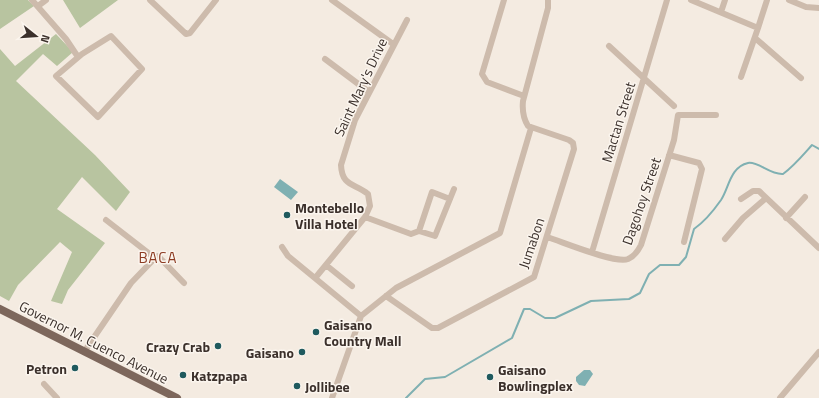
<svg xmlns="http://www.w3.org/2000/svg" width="819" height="398" font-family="'Titillium Web',sans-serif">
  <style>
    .green { fill: #b8c4a0 }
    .water { fill: #7fb0b2 }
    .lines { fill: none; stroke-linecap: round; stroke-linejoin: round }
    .stream { stroke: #7fb0b2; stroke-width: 2 }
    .minor { stroke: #cdbbac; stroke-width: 6 }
    .major { stroke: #7d675c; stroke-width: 8 }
    .poi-dot { fill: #1f5a5e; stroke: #fbf5ee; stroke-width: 1.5 }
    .labels { text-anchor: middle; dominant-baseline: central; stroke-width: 3; stroke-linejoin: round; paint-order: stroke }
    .street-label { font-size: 14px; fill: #3b302b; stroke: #fbf5ee }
    .poi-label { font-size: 14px; font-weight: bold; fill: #3b302b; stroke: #fbf5ee; text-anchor: start }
    .neighbourhood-label { font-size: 15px; letter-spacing: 1px; fill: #8c3b22; stroke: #fbf5ee }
  </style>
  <rect width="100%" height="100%" fill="#f4ebe1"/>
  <path class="green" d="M0,0h28l6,6 -34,23z
    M63,0h55l-38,28z
    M56,34l17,18 -16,14 -14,-12 -27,27 79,74 35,37 -14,19 -34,-34 -25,32 48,34 -37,47 -6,14 -11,-3 21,-49 -12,-10 -42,43 -9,16 -9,-5v-247l15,17z"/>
  <path class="water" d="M280,179l18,13 -7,8 -17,-13z
    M584,370h6l3,4 -8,12 -6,-1 -3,-4v-4z"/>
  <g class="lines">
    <path class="stream" d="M406,398l19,-19 20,-2 67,-39 12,-29h6l15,9h10l36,-17 38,-2 11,-6 9,-19 11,-9h19l7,-8 8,-28c10,-7 20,-19 27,-29 8,-12 9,-33 27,-37 10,-2 22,12 35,11 11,-8 20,-19 29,-29l7,4"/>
    <path class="minor" d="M32,0l34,39 12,18
      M150,0l36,34 4,-1 26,-33
      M332,0l61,44
      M504,0l-22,74 5,8 37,14
      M691,0l67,28 9,-28
      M789,0l17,7 13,1
      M38,6l8,-6
      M721,12l4,-12
      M111,36l31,33 -44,48 -42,-41 26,-22z
      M755,38l46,40
      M609,46l65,60
      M325,59l44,33
      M741,77l17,-49
      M669,155l30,8 3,6 -18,73
      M741,199l12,-8h6l60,57
      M365,217l46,17 8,-3 13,-39 18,7
      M786,218l19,-21
      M106,220l49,38
      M419,231l16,5 19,-47
      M547,237c16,5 68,27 81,22 7,-3 10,-8 13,-14l33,-105 4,-25h38
      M725,239l18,-21 22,-19
      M282,247l6,9 73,60
      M592,252l75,-252
      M326,265l26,21
      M316,277l49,-60 5,-11 -2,-12c-13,-11 -26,-7 -27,-29l14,-45 52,-100
      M386,296l46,32h6l96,-51 40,-128 -1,-6 -4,-3 -41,-14c-5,-8 -6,-15 -5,-25l25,-93v-8
      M84,352l47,-69 24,-25 3,-2 26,27
      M44,384l13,14
      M332,398l29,-82 35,-28 104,-55 31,-105
      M780,398l39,-46"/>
    <path class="major" d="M0,309l177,89"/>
  </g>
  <g class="poi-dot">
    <circle cx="287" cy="215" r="4"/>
    <circle cx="316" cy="332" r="4"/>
    <circle cx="218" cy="346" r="4"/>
    <circle cx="302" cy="352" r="4"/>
    <circle cx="75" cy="368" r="4"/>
    <circle cx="183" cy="375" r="4"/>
    <circle cx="490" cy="377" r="4"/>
    <circle cx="297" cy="386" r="4"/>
  </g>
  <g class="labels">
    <g class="street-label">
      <text transform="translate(360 87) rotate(-65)">Saint Mary's Drive</text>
      <text transform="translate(618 122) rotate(-73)">Mactan Street</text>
      <text transform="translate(641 201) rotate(-71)">Dagohoy Street</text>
      <text transform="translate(531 243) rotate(-71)">Jumabon</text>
      <text transform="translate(94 342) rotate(27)">Governor M. Cuenco Avenue</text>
    </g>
    <g class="poi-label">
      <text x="295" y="207">Montebello<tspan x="295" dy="16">Villa Hotel</tspan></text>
      <text x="324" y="324">Gaisano<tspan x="324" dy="16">Country Mall</tspan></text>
      <text x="210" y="346" text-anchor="end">Crazy Crab</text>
      <text x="294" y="352" text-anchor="end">Gaisano</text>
      <text x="67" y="368" text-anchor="end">Petron</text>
      <text x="498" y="369">Gaisano<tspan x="498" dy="16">Bowlingplex</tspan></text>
      <text x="191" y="375">Katzpapa</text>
      <text x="305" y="386">Jollibee</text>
    </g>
    <g class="neighbourhood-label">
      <text x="158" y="257">BACA</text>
    </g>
  </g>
  <g transform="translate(36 36) rotate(107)" stroke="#fbf5ee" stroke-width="3" paint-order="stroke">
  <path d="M0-3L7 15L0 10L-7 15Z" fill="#3b302b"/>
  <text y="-6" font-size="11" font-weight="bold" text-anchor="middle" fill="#3b302b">N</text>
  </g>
</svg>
